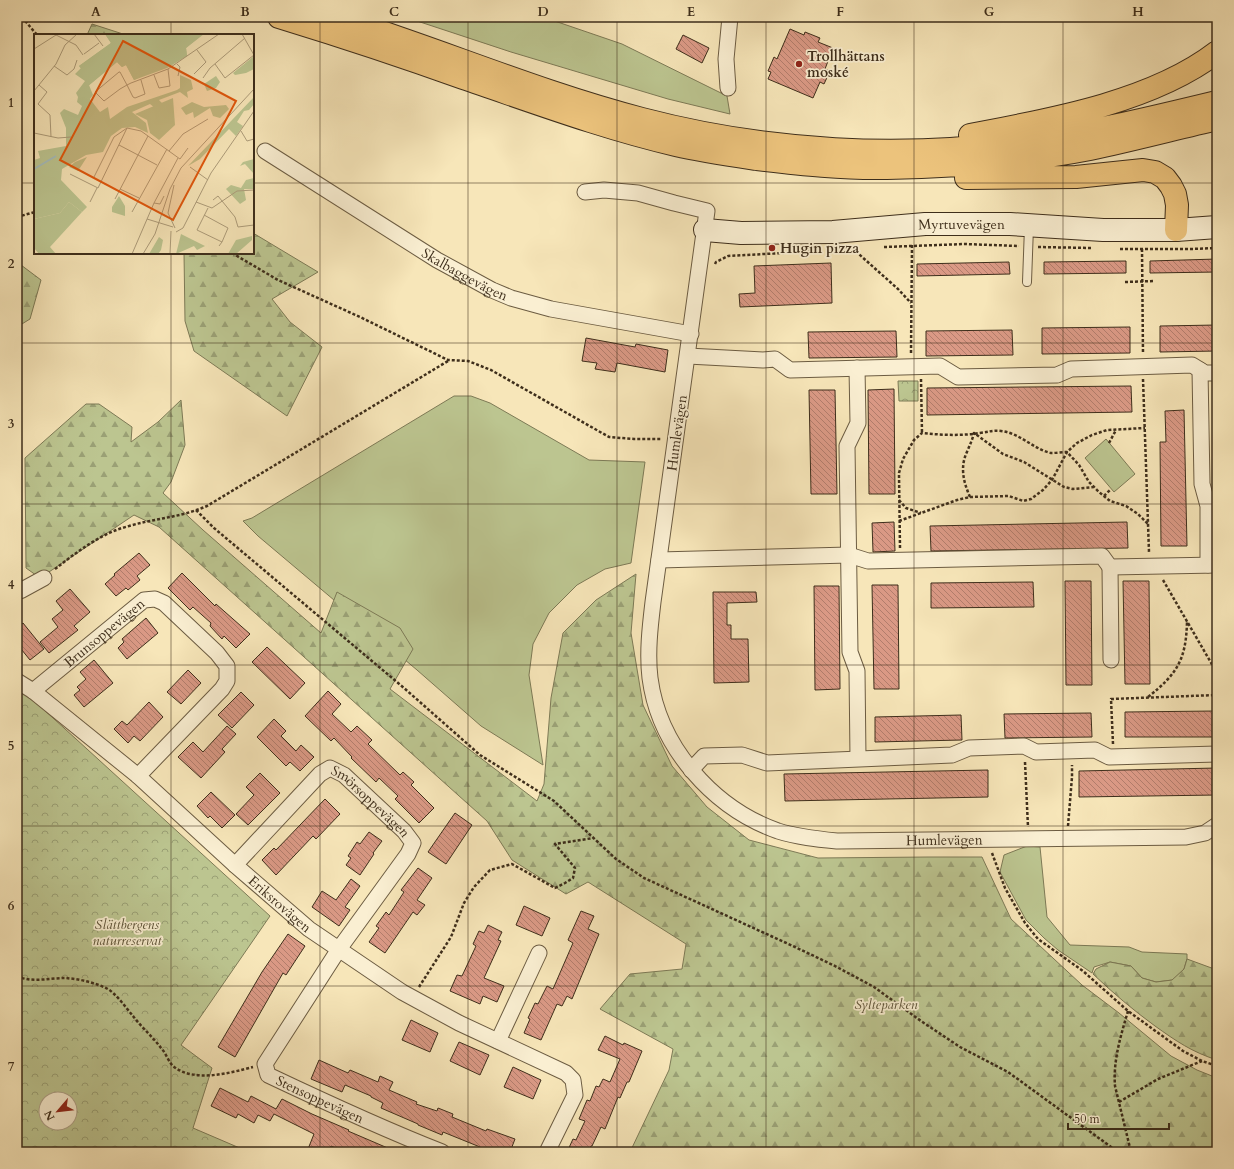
<svg xmlns="http://www.w3.org/2000/svg" width="1234" height="1169" font-family="Cardo,serif">
  <style>
    .grass { fill: #bcc590; stroke: #7d7a56 }
    .forest { fill: url(#forest-firs); stroke: #7d7a56 }
    .park { fill: url(#park-crowns); stroke: #7d7a56; fill-rule: evenodd }
    .building { fill: url(#building-back-hatch); stroke: #3e2e1b }
    .lines { fill: none; stroke-linecap: round; stroke-linejoin: round }
    .lane-casing { stroke: #6c5c42; stroke-width: 10 }
    .street-casing { stroke: #6c5c42; stroke-width: 17 }
    .secondary-casing { stroke: #3e2e1b; stroke-width: 24 }
    .highway-casing { stroke: #3e2e1b; stroke-width: 24 }
    .path { stroke: #3e2e1b; stroke-width: 2.5; stroke-dasharray: 3 2; stroke-linecap: butt }
    .lane { stroke: #faefd2; stroke-width: 8 }
    .street { stroke: #faefd2; stroke-width: 15 }
    .secondary { stroke: #faefd2; stroke-width: 22 }
    .highway { stroke: #ecc37c; stroke-width: 22 }
    .grid { fill: none; stroke: #3e2e1b; stroke-width: 1; stroke-opacity: 0.55 }
    .poi-dot { fill: #8f2418; stroke: #faefd2; stroke-width: 1.5 }
    .labels { text-anchor: middle; dominant-baseline: central; stroke-width: 3.5; stroke-linejoin: round; paint-order: stroke }
    .poi-label { font-size: 14px; font-weight: bold; fill: #3e2e1b; stroke: #faefd2; text-anchor: start }
    .street-label { font-size: 14px; fill: #3e2e1b; stroke: #faefd2 }
    .park-label { font-size: 14px; font-style: italic; fill: #5e5438; stroke: #faefd2 }
    .inset-river { fill: none; stroke: #a4bcbc; stroke-width: 2 }
    .inset-road { fill: none; stroke: #ad9c7a; stroke-width: 1 }
    .view { fill: #e0570d; fill-opacity: 0.15; stroke: #e0570d; stroke-width: 2 }
    .inset-edge { fill: none; stroke: #3e2e1b; stroke-width: 2 }
    .neatline { fill: none; stroke: #3e2e1b; stroke-width: 1.5 }
    .grid-label { font-size: 13px; text-anchor: middle; font-weight: bold; fill: #3e2e1b }
  </style>
  <defs>
    <pattern id="forest-firs" width="22" height="20" patternUnits="userSpaceOnUse"><rect width="22" height="20" fill="#bcc590"/><path d="M5 1l3.5 6h-7zM16 11l3.5 6h-7z" fill="#9aa075"/></pattern>
    <pattern id="park-crowns" width="20" height="18" patternUnits="userSpaceOnUse"><rect width="20" height="18" fill="#bcc590"/><path d="M2 6a3 3 0 1 1 6 0M12 15a3 3 0 1 1 6 0" fill="none" stroke="#9aa075"/></pattern>
    <pattern id="building-back-hatch" width="6" height="6" patternUnits="userSpaceOnUse"><rect width="6" height="6" fill="#da9985"/><path d="M-1 5l2 2M0 0l6 6M5-1l2 2" fill="none" stroke="#b27d6c"/></pattern>
  </defs>
  <rect width="100%" height="100%" fill="#f7e6b9"/>
  <filter id="stains"><feTurbulence type="fractalNoise" baseFrequency=".005" numOctaves="4"/><feColorMatrix values="0 0 0 0 .2 0 0 0 0 .09 0 0 0 0 .02 0 0 0 .5 -.17"/></filter>
  <radialGradient id="worn" r=".72"><stop offset=".6" stop-color="#630" stop-opacity="0"/><stop offset="1" stop-color="#630" stop-opacity=".3"/></radialGradient>
  <path class="grass" d="M405,17h138l79,27 105,52 3,18 -62,-15 -157,-47z
    M454,396h17l19,7 99,57 56,2 -14,101 -26,6 -28,16 -28,28 -16,31 -4,31 14,90 -62,-39 -64,-56 -159,-134 -15,-15 9,-3z
    M1106,439l29,35 -21,18 -29,-34z
    M1027,846l13,1 7,70 23,28 59,2 13,5 45,2v5l-3,10 -11,11 -17,2 -14,-4 -11,-12 -21,-4 -16,5 -2,6 -34,-23 -14,-12 -18,-18 -26,-48 4,-17z"/>
  <path class="forest" d="M92,24l34,11h-39z
    M253,233l65,39 -46,27 18,23 32,25 -35,69 -93,-65 -9,-30 -1,-68h69z
    M17,262l24,18 -11,39 -13,8z
    M181,400l4,45 -14,37 -8,11 40,37 118,103 16,-41 63,36 13,21 -23,40 147,112 7,-17 7,-86 12,-65 33,-33 40,-26 -5,59 12,72 29,61 35,41 42,33 69,18 110,-1h54l29,62 71,66 37,28 52,43 26,14 20,8v74h-587l39,-82 4,-21 -73,-40 30,-35 52,-5 4,-25 -98,-62 -22,12 -54,-34 -25,-39 -328,-294 -25,-12 -94,63 -14,-10 -1,-110 61,-54h13l33,23 -1,15 27,-20z
    M1187,959l30,11v90c-25,-8 -41,-19 -62,-34 -22,-16 -42,-33 -62,-52l3,-5 14,-7 21,4 11,12 14,4 16,-2 12,-11z"/>
  <path class="park" d="M898,381h20v20h-19z
    M17,689l13,8 240,219 -89,129 31,23 -19,60 56,24h-232zM46,1099h24v24h-24z"/>
  <path class="building" d="M790,29l14,6 1,-3 15,6 -2,4 15,6 -8,21 5,2 -6,13 -4,-2 -7,16 -45,-19 3,-7 -3,-1 6,-14 3,2z
    M683,35l26,13 -7,15 -26,-14z
    M1217,259v13l-67,1v-12z
    M1126,261v12l-82,1v-12z
    M1009,262l1,12 -93,2v-12z
    M831,263l1,40 -92,4 -1,-13 16,-1 -1,-27z
    M1217,325v26l-57,1v-26z
    M1130,327v26l-88,1v-26z
    M1012,330l1,25 -87,1v-25z
    M896,331l1,26 -88,1 -1,-26z
    M586,338l49,9 1,-3 32,6 -3,22 -48,-9 -2,9 -20,-3 2,-6 -15,-2z
    M1131,386l1,26 -205,3v-27z
    M894,389l1,105h-26l-1,-104z
    M809,390h26l2,104h-26z
    M1184,410l3,136h-26l-1,-104h6l-1,-31z
    M894,522l1,29 -22,1 -1,-29z
    M1127,522l1,26 -197,3 -1,-25z
    M139,553l11,12 -13,11 3,4 -12,10 -2,-2 -10,8 -11,-12 10,-9 -1,-1z
    M182,573l33,33 1,-2 34,30 -14,14 -12,-12 -2,3 -12,-13 1,-3 -18,-16 -3,3 -22,-22z
    M1065,581h26l1,104h-26z
    M1123,581h26l1,103h-25z
    M1033,582l1,25 -103,1v-25z
    M872,585h26l1,104h-25z
    M814,586h25l1,103 -25,1z
    M70,589l20,23 -16,14 4,4 -29,23 -9,-11 18,-15 -6,-8 11,-9 -7,-9z
    M713,592h43l1,10 -30,1v22h4v14h17l1,43 -35,1z
    M146,618l12,15 -31,26 -9,-11 6,-6 -2,-3z
    M23,623l21,26 -14,11 -13,-16v-16z
    M267,647l38,36 -15,16 -38,-37z
    M94,660l19,23 -29,24 -10,-12 6,-5 -3,-3 9,-8 -6,-7z
    M188,670l13,13 -20,21 -14,-12z
    M328,691l13,13 -9,10 19,18 6,-6 15,14 -4,4 32,31 3,-3 11,10 -3,3 23,23 -15,15 -24,-24 3,-3 -19,-18 -3,4 -25,-24 1,-1 -18,-19 -3,3 -26,-25z
    M241,692l13,13 -22,23 -14,-13z
    M149,702l14,15 -23,24 -6,-5 -6,7 -14,-14 8,-8 5,4z
    M1214,711v26h-89v-25z
    M1091,713l1,24 -87,1 -1,-24z
    M961,715l1,25 -87,2v-25z
    M274,719l12,12 -5,5 15,15 5,-6 13,12 -14,14 -10,-9 -4,4 -29,-29z
    M227,726l9,8 -14,15 3,3 -24,26 -23,-21 15,-15 10,10z
    M1217,768v27l-138,2v-26z
    M988,770v27l-203,4 -1,-27z
    M260,773l20,20 -32,32 -12,-11 18,-19 -8,-8z
    M211,792l24,23 -13,13 -12,-12 -2,2 -11,-12z
    M325,799l15,15 -24,25 -3,-3 -37,39 -14,-15 12,-12 2,2z
    M455,813l17,12 -26,39 -18,-12z
    M369,832l13,9 -9,12 1,1 -14,21 -14,-10 5,-7 -3,-2 9,-14 3,2z
    M418,868l14,10 -15,22 8,5 -8,10 -4,-3 -28,41 -16,-11 10,-14 -3,-2 10,-14 3,3 15,-23 -3,-2z
    M351,879l9,7 -15,21 5,3 -11,16 -27,-19 10,-16 14,9z
    M524,906l26,12 -8,18 -26,-11z
    M581,911l13,5 -6,13 11,5 -27,65 -5,-3 -5,10 -5,-2 -16,36 -17,-7 6,-14 -2,-1 7,-15 3,1 9,-18 6,3 20,-46 -5,-3z
    M488,925l14,7 -4,8 3,1 -17,37 20,8 -7,16 -14,-6 -3,8 -30,-13 7,-16 5,1 14,-30 -3,-2 6,-13 5,2z
    M288,934l17,12 -19,29 -3,-2 -48,84 -17,-10 44,-75z
    M411,1020l27,13 -8,19 -28,-12z
    M605,1036l18,9 1,-2 18,8 -13,31h-2l-7,16 -2,-1 -13,32 -4,-2 -9,19h-1l-3,6h-21l6,-13 3,1 9,-19 -6,-2 8,-19 3,1 6,-15 3,1 4,-8 7,3 10,-23 -22,-9z
    M459,1042l30,13 -9,20 -30,-14z
    M319,1060l29,13 2,-3 28,12 2,-6 13,6 -4,8 28,12 -1,2 21,7 1,-3 15,6 -1,3 34,14 1,-2 28,10 -5,13h-32l2,-5 -37,-15 -1,3 -24,-10v-1l-37,-16 2,-5 -12,-6v-1l-26,-11 -3,7 -31,-13z
    M513,1067l28,13 -8,19 -29,-12z
    M220,1088l28,14 3,-6 25,13 6,-10 30,15 37,16 -1,1 49,21h-52l-14,-6 -3,6h-12l-8,-3 6,-15 -40,-20 -4,7 -12,-6 -4,8 -16,-9 -2,4 -25,-12z"/>
  <g class="lines">
    <defs>
      <path id="lane" d="M1027,282l2,-55"/>
      <g id="street">
        <path d="M728,88l-2,-29 4,-42"/>
        <path id="s1" d="M265,151l172,109 55,30 19,8 40,11 140,25"/>
        <path id="s2" d="M585,192l19,-2 34,3 36,10 33,8 -54,391c-3,25 -6,51 -3,76 9,69 63,130 128,153 19,6 39,8 59,10l349,-4 19,-4 12,-8"/>
        <path d="M688,356l75,4 12,-1 15,11 150,-4 18,11 99,-2 14,-6 121,-4 13,8h12"/>
        <path d="M857,368l1,55 -11,23 3,206 7,19 1,87"/>
        <path d="M1200,370l2,114 6,22v59"/>
        <path d="M659,560l190,-5 19,6 234,-5 8,11 107,-2"/>
        <path d="M1110,567l1,93"/>
        <path d="M17,592l5,-2 22,-12"/>
        <path id="s3" d="M17,681l16,10 105,85 97,89 74,64 93,63 57,31 107,50 7,7 2,15 -28,57"/>
        <path id="s4" d="M33,691l111,-91 11,-1 9,4 53,50 10,13v15l-5,8 -84,87"/>
        <path d="M691,770l13,-14 38,-1 25,8 185,-8 17,-7 55,-2 12,6 59,-2 14,7 108,-3"/>
        <path id="s5" d="M235,865l85,-91 10,-6 14,7 60,56 9,12 -5,11 -69,95 -74,115 3,11c57,27 115,54 174,77"/>
        <path d="M498,1041l41,-88"/>
      </g>
      <g id="secondary">
        <path id="s6" d="M705,230l36,3 92,-1 92,-8h85l93,6h73l41,-3"/>
      </g>
      <path id="highway" d="M279,17c62,19 123,39 184,61 71,24 140,50 213,67 26,6 54,10 81,14 43,5 87,10 130,9 68,-1 136,-6 203,-19 42,-9 84,-20 127,-30
        M336,17c103,32 202,75 306,102 126,33 259,40 388,22 63,-9 125,-24 187,-39
        M970,135c79,-15 182,-33 247,-83
        M966,178l110,-1 67,-7 12,2 10,6 6,8 4,8 2,11 -1,25"/>
    </defs>
    <use href="#lane" class="lane-casing"/>
    <use href="#street" class="street-casing"/>
    <use href="#secondary" class="secondary-casing"/>
    <use href="#highway" class="highway-casing"/>
    <path class="path" d="M22,17l15,18
      M17,217l18,-5
      M884,247l81,-3 54,2
      M1038,247l53,1
      M852,248l46,41 13,14
      M1120,249h70l27,-1
      M1142,249l1,105
      M232,253l46,27 82,37 88,43 20,1 23,9 118,67 25,2h28
      M715,264l1,-2 12,-6 91,-5
      M1125,282l30,-1
      M911,353l1,-108
      M921,379l1,54
      M1143,379l6,173
      M1109,443l7,-13
      M1104,496l7,-7
      M970,497c-6,-14 -10,-28 -4,-43 3,-7 6,-13 8,-21l29,21 21,8 40,25 9,2 21,-2
      M899,500l7,8 15,5
      M196,510l18,18 190,160 76,67 74,46 62,58 28,19 151,69 40,19 39,21 47,34 39,26 48,25 110,80
      M899,521l58,-21 13,-3 39,-1 14,5 8,-2 12,-9 9,-10 15,-28 10,-9 15,-8 15,-5 38,-2
      M900,548l-1,-75 4,-14 11,-19 8,-7c19,2 39,3 58,0 8,-1 13,-3 21,-2 19,2 32,18 50,22 5,0 11,-1 16,-1l12,13 10,17 10,10 11,9 16,5 12,8 10,10
      M55,569c22,-17 46,-36 74,-43 27,-8 50,-8 78,-20l241,-145
      M1163,580l54,93
      M1212,664l5,-7
      M1148,697c29,-23 38,-37 39,-75
      M1113,744l-2,-45 106,-4
      M1025,762l3,65
      M1068,826l4,-49v-12
      M992,853l13,35 20,35 13,16 45,32 45,40 55,40 19,10 15,5
      M17,976c14,7 33,2 48,2 14,1 28,4 41,10 10,5 20,20 27,28 9,12 20,21 28,32 5,5 7,13 12,18 20,17 57,7 80,1
      M419,987l32,-50 13,-34 10,-16 16,-17 22,-6 43,24 10,-5 8,-5 2,-10 -20,-24 38,-6
      M1128,1011c-7,24 -15,49 -13,75l16,66
      M1119,1102l39,-23 44,-18"/>
    <use href="#lane" class="lane"/>
    <use href="#street" class="street"/>
    <use href="#secondary" class="secondary"/>
    <use href="#highway" class="highway"/>
  </g>
  <path class="grid" d="M171,17v18M320,17v1135M468,17v1135M617,17v1135M766,17v1135M914,17v1135M1063,17v1135M17,183h18M253,183h964M171,253v899M17,343h1200M17,504h1200M17,665h1200M17,826h1200M17,986h1200"/>
  <g class="poi-dot">
    <circle cx="799" cy="64" r="4"/>
    <circle cx="772" cy="248" r="4"/>
  </g>
  <g class="labels">
    <g class="poi-label">
      <text x="807" y="56">Trollhättans<tspan x="807" dy="16">moské</tspan></text>
      <text x="780" y="248">Hugin pizza</text>
    </g>
    <g class="street-label">
      <text stroke="none"><textPath href="#s6" startOffset="257">Myrtuvevägen</textPath></text>
      <text stroke="none"><textPath href="#s1" startOffset="235">Skalbaggevägen</textPath></text>
      <text transform="translate(677 433) rotate(-82)">Humlevägen</text>
      <text stroke="none"><textPath href="#s4" startOffset="92">Brunsoppevägen</textPath></text>
      <text stroke="none"><textPath href="#s5" startOffset="189">Smörsoppevägen</textPath></text>
      <text stroke="none"><textPath href="#s2" startOffset="972">Humlevägen</textPath></text>
      <text stroke="none"><textPath href="#s3" startOffset="345">Eriksrovägen</textPath></text>
      <text stroke="none"><textPath href="#s5" startOffset="584">Stensoppevägen</textPath></text>
    </g>
    <g class="park-label">
      <text x="127" y="924">Slättbergens<tspan x="127" dy="16">naturreservat</tspan></text>
      <text x="886" y="1004">Sylteparken</text>
    </g>
  </g>
  <g transform="translate(34 34)">
    <rect width="220" height="220" fill="#f7e6b9"/>
    <path d="M220,63v7l-5,6 -5,1 -7,11 6,4 -7,10 -7,-7 -29,30 -12,7zM139,64l2,27 -16,15 -9,-7 -3,-13 -12,-6zM35,168l13,10 -32,35 6,7h-17l-5,-6v-29l26,-6z" fill="#bcc590"/>
    <path d="M71,0l93,4 -12,10 1,8 -53,24 -8,-15 -4,2 -5,-5 -28,23 4,10 -3,4 10,13 8,-5 2,12 17,-12 50,-17 3,-2v-13l11,5 2,9 -6,3 1,6 -8,-6 -21,8 3,3 -7,5 -5,-4 -18,8 14,11 2,10 -13,-6 -13,1 -11,8 -8,16 -17,3 -24,14 -1,11 26,27 -5,5 -13,-10 -9,11 -26,6v-59l6,-2 -2,-7 28,-5v-18l-6,-15 4,-4 14,6 4,-9 -5,-4 1,-5 -2,-4 9,-12 -10,-7 6,-6 -2,-2 32,-23zM220,22v13l-8,4 -11,2 -2,-2zM182,42l4,6 -4,6 -9,3 -3,-7zM158,68l12,5 22,-2 3,4 -9,9 -7,-2 -3,-8 -16,10 -1,-6 -7,3 -5,-7zM53,123l-9,14 -9,-4 6,-5zM220,125v15l-9,-10 -5,2 3,-4zM220,144v11h-10l2,11 -6,4 -14,-15 5,-4 10,3 5,-8zM85,162l6,10v10l-13,-4v-5zM147,200l24,12 -8,4 -3,-4 -18,8zM218,202v4l-16,14h-8l8,-14zM125,203l4,3 -2,10 -3,4h-9z" fill="#bcc590"/>
    <path d="M71,0h99l-18,14 1,8 -20,12 -33,12 -8,-15 -4,2 -5,-5 -30,25 -1,-12 -7,-9 32,-23z" fill="#bcc590"/>
    <path class="inset-river" d="M0,135l22,-13"/>
    <path class="inset-road" d="M20,0l22,11 7,10M60,0l9,12M208,0l12,21M0,15l22,-14M50,20l15,-11M143,30l3,3 -2,9M181,30l10,14 29,-23M20,32l13,9 7,-6 3,-9M160,40l12,-12 -9,-12M120,41l5,13 11,-2 -2,-17M169,44l7,-10 35,-30M107,46l4,14 -10,4 -2,-1 -6,-12 -7,-13h-1l-24,20 9,9 16,-12 7,-4 4,-2 37,-14 51,-35M5,51l8,7 -9,12 12,11 1,22M0,57l22,-27 9,-19 12,-11M207,97l6,10 7,-2M0,99l24,5 13,-1M85,111l38,20M135,117l14,-17 25,-15M156,133l18,13M36,140l28,14 29,-60M60,143l20,-40 13,-9 14,3 39,28 8,-11M140,151l-6,28 7,15M86,155l19,9M81,165l33,-63M179,166l5,-4 17,21 3,10 16,-2M56,168l7,-14M162,168l16,6 25,-17 17,-1M120,169l6,1 4,-8M174,174l-11,22 25,12 -3,4M98,178l35,-63M170,181l24,13 -6,14M113,185l26,8M142,198l7,-4 28,-55 43,-62M98,220l22,-51 24,-45M109,220l12,-20 15,-45 11,-21 73,-79M136,220l1,-23"/>
    <path class="view" d="M89,7l113,60 -63,119 -113,-60z"/>
    <rect width="220" height="220" class="inset-edge"/>
  </g>
  <rect width="1234" height="1169" fill="none" stroke="#f7e6b9" stroke-width="44"/>
  <g transform="translate(58 1111) rotate(242)"><circle r="19" fill="#faefd2" stroke="#afa289"/>
  <path d="M0-3L7 15L0 10L-7 15Z" fill="#8f2418"/>
  <text y="-6" font-size="11" font-weight="bold" text-anchor="middle" fill="#3e2e1b">N</text>
  </g>
  <path d="M1068 1123v6h101v-6" fill="none" stroke="#3e2e1b" stroke-width="2"/>
  <text x="1074" y="1123" font-size="12" fill="#3e2e1b" stroke="#faefd2" stroke-width="3" paint-order="stroke">50 m</text>
  <rect x="22" y="22" width="1190" height="1125" class="neatline"/>
  <g class="grid-label">
    <text x="96" y="16">A</text>
    <text x="245" y="16">B</text>
    <text x="394" y="16">C</text>
    <text x="543" y="16">D</text>
    <text x="691" y="16">E</text>
    <text x="840" y="16">F</text>
    <text x="989" y="16">G</text>
    <text x="1138" y="16">H</text>
    <text x="11" y="107">1</text>
    <text x="11" y="268">2</text>
    <text x="11" y="428">3</text>
    <text x="11" y="589">4</text>
    <text x="11" y="750">5</text>
    <text x="11" y="910">6</text>
    <text x="11" y="1071">7</text>
  </g>
  <rect width="100%" height="100%" filter="url(#stains)"/>
  <rect width="100%" height="100%" fill="url(#worn)"/>
</svg>
